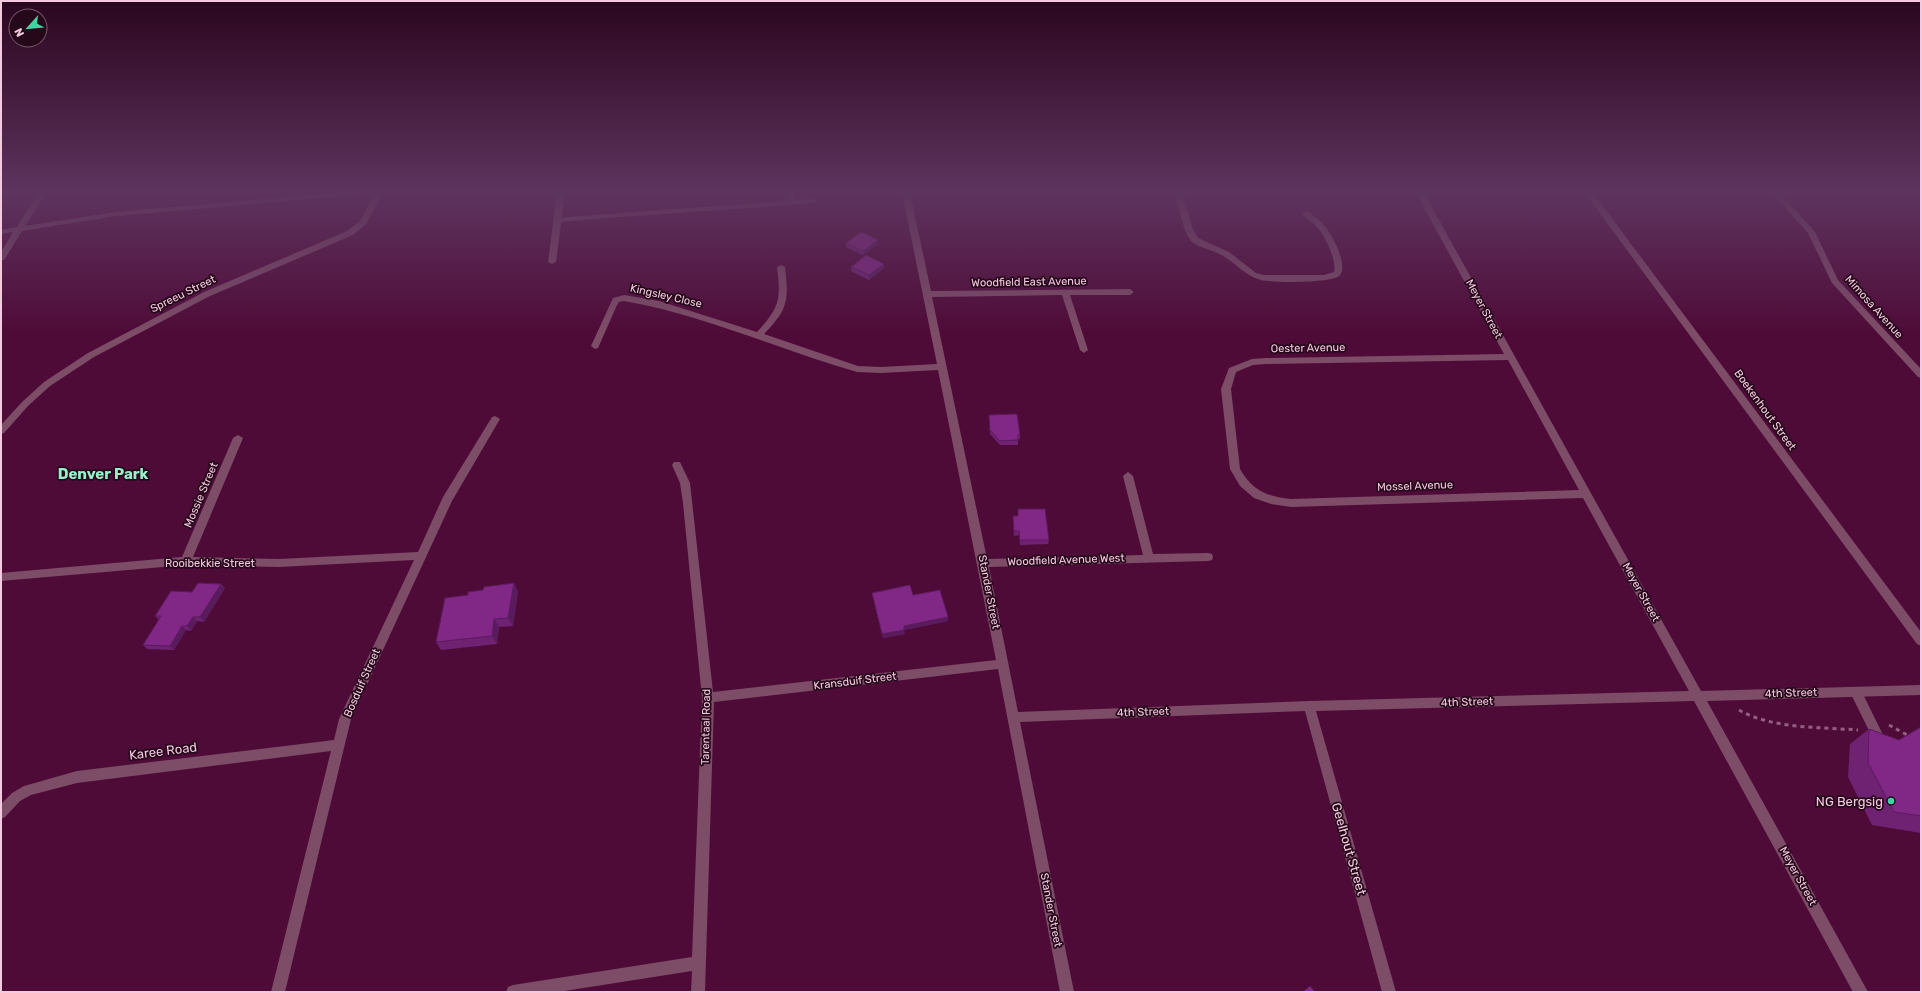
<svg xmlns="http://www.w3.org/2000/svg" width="1922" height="993" font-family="Rubik,sans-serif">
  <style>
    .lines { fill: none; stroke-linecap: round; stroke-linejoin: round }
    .path { stroke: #965d80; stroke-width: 3; stroke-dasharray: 4 4; stroke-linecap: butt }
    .lane { fill: #7d4c67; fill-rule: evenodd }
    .street { fill: #7d4c67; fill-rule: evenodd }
    .wall { fill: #6f2272 }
    .shaded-wall { fill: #5a1b5d }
    .building { fill: #812785; stroke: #5a1b5d }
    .poi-dot { fill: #3fd4a2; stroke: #25081a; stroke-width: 1.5 }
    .labels { text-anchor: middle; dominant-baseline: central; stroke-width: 3.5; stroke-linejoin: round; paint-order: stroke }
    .street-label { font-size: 11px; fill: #f4cae0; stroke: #25081a }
    .near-street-label { font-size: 13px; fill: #f4cae0; stroke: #25081a }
    .near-poi-label { font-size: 13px; fill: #f4cae0; stroke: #25081a; text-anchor: end }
    .district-label { font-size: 15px; font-weight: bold; fill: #98f0cb; stroke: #25081a }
  </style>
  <rect width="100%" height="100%" fill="#4f0b38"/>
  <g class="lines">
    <path class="path" d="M1739,710c33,19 81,17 119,20
      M1889,725l20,11"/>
    <path class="lane" d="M581,216l4,2 -1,2 -27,2 -4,-2 4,-2z
      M1856,687l4,1 25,51 2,4 -2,4 -4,1 -4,-1 -27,-55 2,-4z"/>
    <path class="street" d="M38,193h8l-21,33 91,-14 216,-19h26l-4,2 -238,21 -94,15 -18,29h-3v-8l12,-20 -12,2v-4l16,-3z
      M375,193h8l-17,31 -13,11 -143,61 -116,61 -44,29 -22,20 -24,27 -3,1v-9l21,-23 22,-20 44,-29 116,-61 143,-61 13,-10z
      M557,193h8l-9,69 -4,2 -4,-2z
      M785,193h8l1,7 20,-1 4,2 -4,2 -24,2 -209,15 -4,-2 4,-2 205,-15z
      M902,193h8l21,98 199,-2 4,3 -4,3h-60l18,55 -4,3 -4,-3 -18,-55 -130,2 55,262 156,-4 -20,-79 5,-4 5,4 20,78 55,-1 4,1 1,3 -1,3 -4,1 -219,6 29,145 291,-11 380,-10 -106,-193 -292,9 -20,-3 -17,-6 -14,-12 -10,-17 -9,-80 8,-21 23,-9 14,-1 238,-4 -88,-161h8l277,498 220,-6v10l-214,6 161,291h-15l-159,-291 -378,10 80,281h-14l-77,-281 -285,11 54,270h-14l-62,-323 -284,33 -9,290h-14l1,-21 -134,21h-52l2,-5 5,-2 179,-28 10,-259 -19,-195 -3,-20 -8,-18 2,-3h6l10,21 23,209 283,-32 -58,-290 -57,3 -24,-1c-78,-22 -152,-57 -233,-71l-5,1 -2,3 -19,43 -3,1 -4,-3 22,-48 11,-3 35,6 98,31c23,-25 24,-32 20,-65l4,-2 4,2c4,34 3,42 -21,67l94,32 23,1 56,-3zM1508,360l71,130 -288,9c-25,-3 -38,-8 -51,-30l-9,-80 5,-17 17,-7 13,-1z
      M1175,193h8l10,37 5,8 31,14 27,21 8,2h60l10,-3c3,-11 -9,-37 -17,-45 -4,-5 -11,-8 -15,-13l4,-2h3c4,4 10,7 14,12 8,8 27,43 16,52 -8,7 -67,7 -78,4 -16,-4 -25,-17 -38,-24 -9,-6 -23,-8 -31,-14 -9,-9 -13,-37 -17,-49z
      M1585,193h8l328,439v14l-4,-2z
      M1772,193h8l35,39 23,48 83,89v9l-3,-1 -86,-94 -24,-50z
      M495,416l5,3 -48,82 -101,218 -66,273h-14l60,-241 -254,32 -46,12 -11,6 -15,16 -4,2v-15l11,-11 12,-7 53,-15 257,-31 5,-21 75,-159 -135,7 -93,-2 -185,16v-8l181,-16 51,-119 5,-3 5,3 -50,119 86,2 139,-7 25,-55 49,-80z"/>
  </g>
  <path class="wall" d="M878,240v4l-15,11 -17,-8v-4z
    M851,267l33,1 -15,12 -18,-9z
    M989,415l31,20v4h-2v6h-18l-10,-11z
    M1018,509l31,31 -1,4 -28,1 -1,-10 -5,1 -1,-16v-4h5z
    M514,583l4,9 -5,34 -14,1 -2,17 -56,6 -5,-8 32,-47z
    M221,584l4,4 -21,34 -7,-1 -6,10 -5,-1 -12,20 -27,-1 -4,-4 16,-25 -4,-4 37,-24z
    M872,593l41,2 35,22v4l-44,9 1,4 -22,4 -10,-41z
    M1921,727v106l-49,-8 -24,-48 2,-33 19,-15 30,11z"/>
  <path class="shaded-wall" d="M878,240v4l-15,11v-4z
    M884,264v4l-15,12v-5z
    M514,583l4,9 -5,34 -5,-8z
    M221,584l4,4 -21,34 -4,-5z
    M193,617l4,4 -6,10 -4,-5z
    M948,617v4l-44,9 1,4 -22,4 -1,-4 22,-8z
    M494,619l5,8 -2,17 -5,-8z
    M182,626l4,4 -12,20 -4,-4z"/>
  <path class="building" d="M861,232l17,8 -15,11 -17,-8z
    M866,255l18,9 -15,11 -18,-8z
    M1017,414l3,21h-2v5l-18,1 -10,-11 -1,-15z
    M1018,509h27l4,31h-29l-1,-9h-5l-1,-15h5z
    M198,583l23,1 -21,33h-7l-6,9h-5l-12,20 -27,-1 18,-29h-6l16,-25 21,1z
    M514,583l-6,35 -14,1 -2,17 -56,6 9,-44 23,-3v-3l15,-2 1,-3z
    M910,585l3,10 27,-5 8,27 -44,9v4l-22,4 -10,-41z
    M1921,727v89l-27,-4 -26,-49 1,-34 30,11z
    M1310,986l5,6h-12z"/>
  <linearGradient id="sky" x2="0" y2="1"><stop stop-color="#2b061f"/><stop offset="0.58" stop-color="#5d345e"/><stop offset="1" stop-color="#5d345e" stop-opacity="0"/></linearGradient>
  <rect width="1922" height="332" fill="url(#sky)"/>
  <circle class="poi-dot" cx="1891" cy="801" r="4"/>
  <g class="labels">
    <g class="street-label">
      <text transform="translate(1029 282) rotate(-1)">Woodfield East Avenue</text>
      <text transform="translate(183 294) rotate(-26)">Spreeu Street</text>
      <text transform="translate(666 296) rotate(13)">Kingsley Close</text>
      <text transform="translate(1874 307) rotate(48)">Mimosa Avenue</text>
      <text transform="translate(1484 309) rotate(62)">Meyer Street</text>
      <text transform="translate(1308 348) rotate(-1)">Oester Avenue</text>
      <text transform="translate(1765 410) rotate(54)">Boekenhout Street</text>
      <text transform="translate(1415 486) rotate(-2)">Mossel Avenue</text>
      <text transform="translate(201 495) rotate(-67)">Mossie Street</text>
      <text transform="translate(1066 560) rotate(-2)">Woodfield Avenue West</text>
      <text x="210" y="563">Rooibekkie Street</text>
      <text transform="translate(989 592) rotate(79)">Stander Street</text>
      <text transform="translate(1641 592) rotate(61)">Meyer Street</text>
      <text transform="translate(855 681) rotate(-7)">Kransduif Street</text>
      <text transform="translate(362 683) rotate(-66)">Bosduif Street</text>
      <text transform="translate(1791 693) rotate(-2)">4th Street</text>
      <text transform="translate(1467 702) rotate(-2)">4th Street</text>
      <text transform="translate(1143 712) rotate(-2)">4th Street</text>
      <text transform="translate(706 727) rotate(-89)">Tarentaal Road</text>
      <text transform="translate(1798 876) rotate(61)">Meyer Street</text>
      <text transform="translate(1051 910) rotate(79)">Stander Street</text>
    </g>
    <g class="near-street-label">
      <text transform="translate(163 751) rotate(-7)">Karee Road</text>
      <text transform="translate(1349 849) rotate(74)">Geelhout Street</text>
    </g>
    <g class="near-poi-label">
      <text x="1883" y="801">NG Bergsig</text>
    </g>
    <g class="district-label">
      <text x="103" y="474">Denver Park</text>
    </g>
  </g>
  <rect width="1922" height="993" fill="none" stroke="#f4cae0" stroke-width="4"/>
  <g transform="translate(28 28) rotate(243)"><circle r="19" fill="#25081a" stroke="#785669"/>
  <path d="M0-3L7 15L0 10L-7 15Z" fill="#3fd4a2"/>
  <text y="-6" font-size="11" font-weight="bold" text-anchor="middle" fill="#f4cae0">N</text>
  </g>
</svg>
